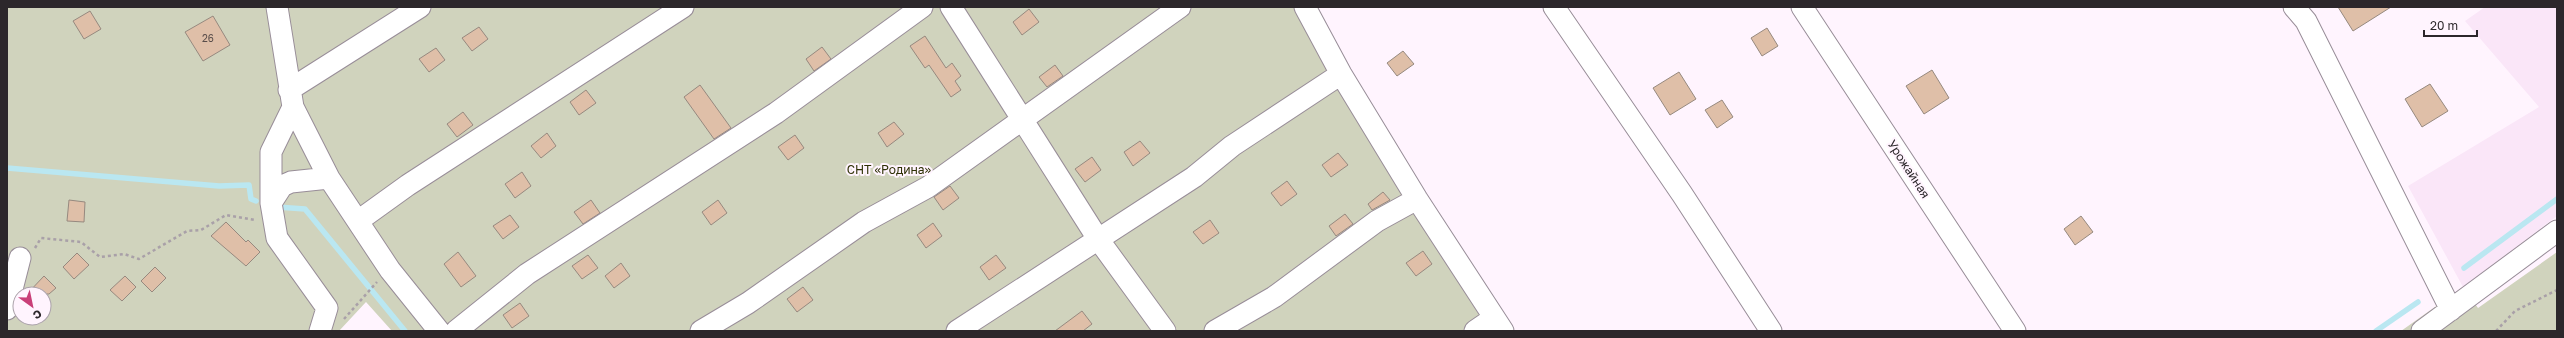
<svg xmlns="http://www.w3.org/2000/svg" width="2564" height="338" font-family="'Golos Text',sans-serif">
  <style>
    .built { fill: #fae6f8 }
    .green { fill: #d0d3bd; fill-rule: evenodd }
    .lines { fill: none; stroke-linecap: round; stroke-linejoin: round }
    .stream { stroke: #bae7f1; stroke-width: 5.5 }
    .building { fill: #dfbfa8; stroke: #96897f }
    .minor-casing { stroke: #988d98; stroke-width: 23 }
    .path { stroke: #a9a0a8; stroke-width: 2.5; stroke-dasharray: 3 3; stroke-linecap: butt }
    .minor { stroke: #fff; stroke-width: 21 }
    .labels { text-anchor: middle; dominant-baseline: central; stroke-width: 4; stroke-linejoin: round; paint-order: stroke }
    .number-label { font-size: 10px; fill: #594d4a }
    .park-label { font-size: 12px; fill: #2d3004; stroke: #fff4fe }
    .street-label { font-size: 12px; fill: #2c272b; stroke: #fff4fe }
  </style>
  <rect width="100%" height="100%" fill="#fff4fe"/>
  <path class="built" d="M2485,7h72v209l-94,71 -55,-101 131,-79 -74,-86z"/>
  <path class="green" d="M7,7h1291l211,324h-1117l-26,-29 -27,29h-8l-1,-6 -7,6h-316zM20,294h24v24h-24z
    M2557,252v79h-156l62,-44 15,21z"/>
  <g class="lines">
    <path class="stream" d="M7,168l212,18 30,-1 2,14 5,2
      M277,207l28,2 100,122
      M2464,268l93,-69
      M2376,331l42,-29"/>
  </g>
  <path class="building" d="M2338,7h53l-38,24z
    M1029,9l10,13 -17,13 -9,-13z
    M90,11l11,18 -17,10 -11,-18z
    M213,16l17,29 -27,16 -18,-29z
    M479,27l9,12 -16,12 -10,-13z
    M1767,28l11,18 -16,10 -11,-18z
    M925,36l21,32 6,-5 9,13 -6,5 6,9 -10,7 -22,-32 -4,3 -15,-22z
    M822,47l9,12 -17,12 -8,-12z
    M436,48l9,12 -16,12 -10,-13z
    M1403,51l11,13 -17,12 -10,-13z
    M1055,65l8,11 -16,11 -8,-10z
    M1932,70l17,28 -25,16 -18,-28z
    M1679,72l17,27 -26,16 -17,-27z
    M2430,84l18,27 -26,16 -17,-28z
    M700,85l31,43 -17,11 -30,-42z
    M586,90l10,13 -17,12 -9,-13z
    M1722,100l11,17 -16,11 -12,-18z
    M463,112l10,13 -16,12 -10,-13z
    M894,122l10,12 -17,13 -9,-14z
    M547,133l9,13 -15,12 -10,-12z
    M795,135l9,13 -16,12 -10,-13z
    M1140,141l10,12 -17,13 -9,-14z
    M1338,153l10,12 -17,12 -9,-12z
    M1092,157l9,13 -16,12 -10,-13z
    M522,172l9,14 -16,12 -10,-14z
    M1287,181l10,13 -16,12 -10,-13z
    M950,186l9,12 -16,12 -9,-13z
    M1383,192l7,8 -18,10 -4,-6z
    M69,200l16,2 -1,20 -17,-1z
    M591,200l9,13 -17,11 -9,-12z
    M718,200l9,13 -16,12 -9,-13z
    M1345,214l8,10 -17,12 -7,-10z
    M510,215l9,12 -16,12 -10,-13z
    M2081,216l12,16 -18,13 -11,-16z
    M1210,220l9,13 -16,11 -10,-12z
    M226,222l20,20 2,-2 12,12 -14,14 -35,-30z
    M933,223l9,13 -16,12 -9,-13z
    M1423,251l9,13 -16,12 -10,-13z
    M458,252l18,24 -15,11 -17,-23z
    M77,253l12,12 -15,14 -11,-12z
    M588,255l10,13 -16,11 -10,-13z
    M996,255l10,13 -17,12 -9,-13z
    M621,263l9,13 -16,12 -9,-12z
    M155,267l11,11 -14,14 -11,-11z
    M44,276l12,12 -7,6h-22z
    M125,276l11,11 -14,14 -12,-11z
    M803,287l10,13 -16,12 -10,-13z
    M520,303l9,13 -17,12 -9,-13z
    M1082,311l10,13 -9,7h-28z"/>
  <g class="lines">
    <defs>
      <path id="minor" d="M277,7l16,100 36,71 61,92 49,61
        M951,7l147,232 67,92
        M1305,7l36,67 76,125 86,132
        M1554,7l128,187 89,137
        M1802,7l213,324
        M2294,7l12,14 145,289
        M289,90l131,-83
        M293,107l-22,45v51l6,35 50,70 -7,23
        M271,203l11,-17 9,-4 38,-4
        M358,221l50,-36 275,-178
        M7,309l13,-51
        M456,331l71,-57 249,-161 146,-106
        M701,331l47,-28 116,-81 64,-35 252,-180
        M957,331l237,-154 38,-31 109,-72
        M1215,331l59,-34 103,-76 40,-22
        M1475,331l19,-13
        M2422,331l135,-100"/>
    </defs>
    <use href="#minor" class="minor-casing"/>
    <path class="path" d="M35,248l6,-10 40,4 19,15 24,-3 15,5 48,-28 14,-1 25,-15 29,5
      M344,319l33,-37
      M2496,331l19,-20 42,-21"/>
    <use href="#minor" class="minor"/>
  </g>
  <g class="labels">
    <g class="number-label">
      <text x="208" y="38">26</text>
    </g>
    <g class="park-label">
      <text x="889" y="169">СНТ «Родина»</text>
    </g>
    <g class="street-label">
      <text transform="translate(1909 169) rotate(57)">Урожайная</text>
    </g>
  </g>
  <rect width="2564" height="338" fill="none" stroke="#2c272b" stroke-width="16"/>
  <g transform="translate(32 306) rotate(147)"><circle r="19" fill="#fff4fe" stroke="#aba2aa"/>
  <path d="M0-3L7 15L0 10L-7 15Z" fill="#c93f78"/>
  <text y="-6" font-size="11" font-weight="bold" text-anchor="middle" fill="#2c272b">С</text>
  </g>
  <path d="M2424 30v6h53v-6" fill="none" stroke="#2c272b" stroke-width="2"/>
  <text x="2430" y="30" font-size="12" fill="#2c272b" stroke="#fff4fe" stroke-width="3" paint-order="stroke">20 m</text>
</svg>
